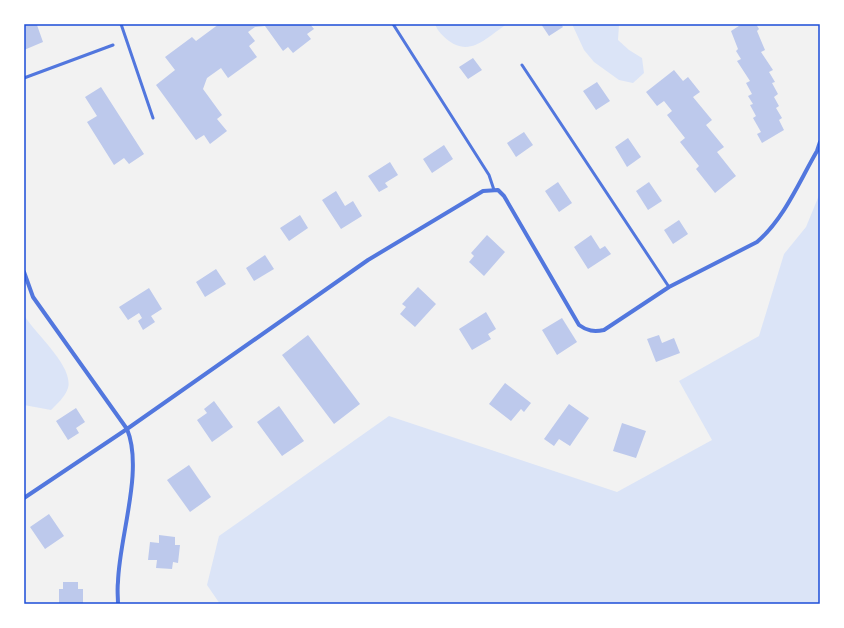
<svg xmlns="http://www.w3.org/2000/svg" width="844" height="628" font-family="'Noto Sans',sans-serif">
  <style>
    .green { fill: #dbe4f7 }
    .building { fill: #bdc9ec }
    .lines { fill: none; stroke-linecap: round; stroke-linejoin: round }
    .service { stroke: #5277de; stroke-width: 3 }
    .minor { stroke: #5277de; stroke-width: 4 }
    .neatline { fill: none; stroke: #1d4ed8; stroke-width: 1.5 }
  </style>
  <rect width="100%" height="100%" fill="#f2f2f2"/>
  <path class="green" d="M435,24h72c-20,13 -36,33 -58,17 -7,-6 -11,-9 -14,-17z
    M572,24h49l-2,1 -1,15 11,10 13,8 2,15 -11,10 -14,-3 -25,-18 -10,-12z
    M820,193v411h-600l-13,-19 12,-49 170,-120 228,76 95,-52 -33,-59 80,-45 25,-82 22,-27z
    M24,315c11,19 50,51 44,73 -3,9 -11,16 -17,22l-27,-5z"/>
  <path class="building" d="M24,24h16l-3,1 6,17 -19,8z
    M219,24h91l4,5 -7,5 4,5 -18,14 -5,-6 -5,4 -18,-25 -10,1 -7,5 7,9 -6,5 8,11 -29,21 -7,-10 -14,10 -4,11 19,26 -5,4 10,12 -17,13 -6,-9 -8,5 -40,-55 19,-15 -10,-13 27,-20 4,4z
    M541,24h20l2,3 -14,9z
    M742,24h14l3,5 -2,2 8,19 -4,2 12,18 -4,2 6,10 -3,1 6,11 -4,3 5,9 -3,2 6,10 -3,2 5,10 -22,13 -5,-9 4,-2 -8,-14 3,-2 -6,-11 3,-1 -5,-8 4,-2 -6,-11 4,-2 -13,-20 4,-2 -5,-8 2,-2 -7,-18z
    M473,58l9,12 -14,9 -9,-12z
    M674,70l9,11 5,-4 12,15 -7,5 19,23 -6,5 18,22 -7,5 19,24 -21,17 -19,-24 3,-3 -19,-24 5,-4 -18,-23 5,-4 -8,-10 -7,5 -11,-14z
    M597,82l13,19 -14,9 -13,-19z
    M101,87l43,67 -15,10 -5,-6 -10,7 -27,-43 10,-6 -12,-19z
    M524,132l9,13 -17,12 -9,-14z
    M628,138l13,19 -14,10 -12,-20z
    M444,145l9,14 -21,14 -9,-14z
    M390,162l8,13 -13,8 3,4 -9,5 -11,-16z
    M558,182l14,21 -13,9 -14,-21z
    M649,182l13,19 -14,9 -12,-19z
    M336,191l9,15 8,-5 9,15 -21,13 -19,-29z
    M300,215l8,13 -19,13 -9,-13z
    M679,220l9,14 -15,10 -9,-14z
    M487,235l18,17 -21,24 -15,-14 5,-6 -3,-3z
    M591,235l9,14 5,-3 6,8 -23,15 -14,-22z
    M265,255l9,14 -20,12 -8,-13z
    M216,269l10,15 -21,13 -9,-15z
    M418,287l18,17 -21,23 -15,-13 6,-7 -4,-3z
    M149,288l13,21 -11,7 4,6 -12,8 -5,-9 4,-3 -3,-5 -11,7 -9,-13z
    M486,312l10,17 -8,5 3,5 -19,11 -13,-21z
    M562,318l15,24 -20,13 -15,-25z
    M308,335l52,69 -26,20 -52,-69z
    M659,335l3,8 12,-5 6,15 -24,9 -9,-23z
    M505,383l26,20 -7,9 -3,-3 -10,12 -22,-17z
    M214,401l19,26 -21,15 -15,-22 10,-7 -3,-4z
    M569,404l20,14 -19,28 -11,-7 -5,7 -10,-7z
    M279,406l25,35 -22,15 -25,-34z
    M76,408l9,14 -9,6 3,5 -11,7 -12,-19z
    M622,423l24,8 -10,27 -23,-7z
    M189,465l22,32 -21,15 -23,-32z
    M49,514l15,22 -19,13 -15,-22z
    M159,535l16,2v8h5l-2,18 -5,-1 -1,7 -16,-1 1,-8h-9l2,-18 9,1z
    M63,582h15v7h5v15h-24v-15h4z"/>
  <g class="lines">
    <path class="service" d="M121,24l32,94
      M393,24l96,151 5,15
      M522,65l147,222
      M24,78l89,-33"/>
    <path class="minor" d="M24,272l9,25 94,132c17,41 -8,109 -9,153 -1,7 0,15 0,22
      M24,498l103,-69 241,-169 115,-69 15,-1 6,6 75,129c8,6 15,7 25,5l65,-43 88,-45c27,-23 42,-60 60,-91l3,-9"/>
  </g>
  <rect width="844" height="628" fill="none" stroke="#ffffff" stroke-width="50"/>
  <rect x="25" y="25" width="794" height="578" class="neatline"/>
</svg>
